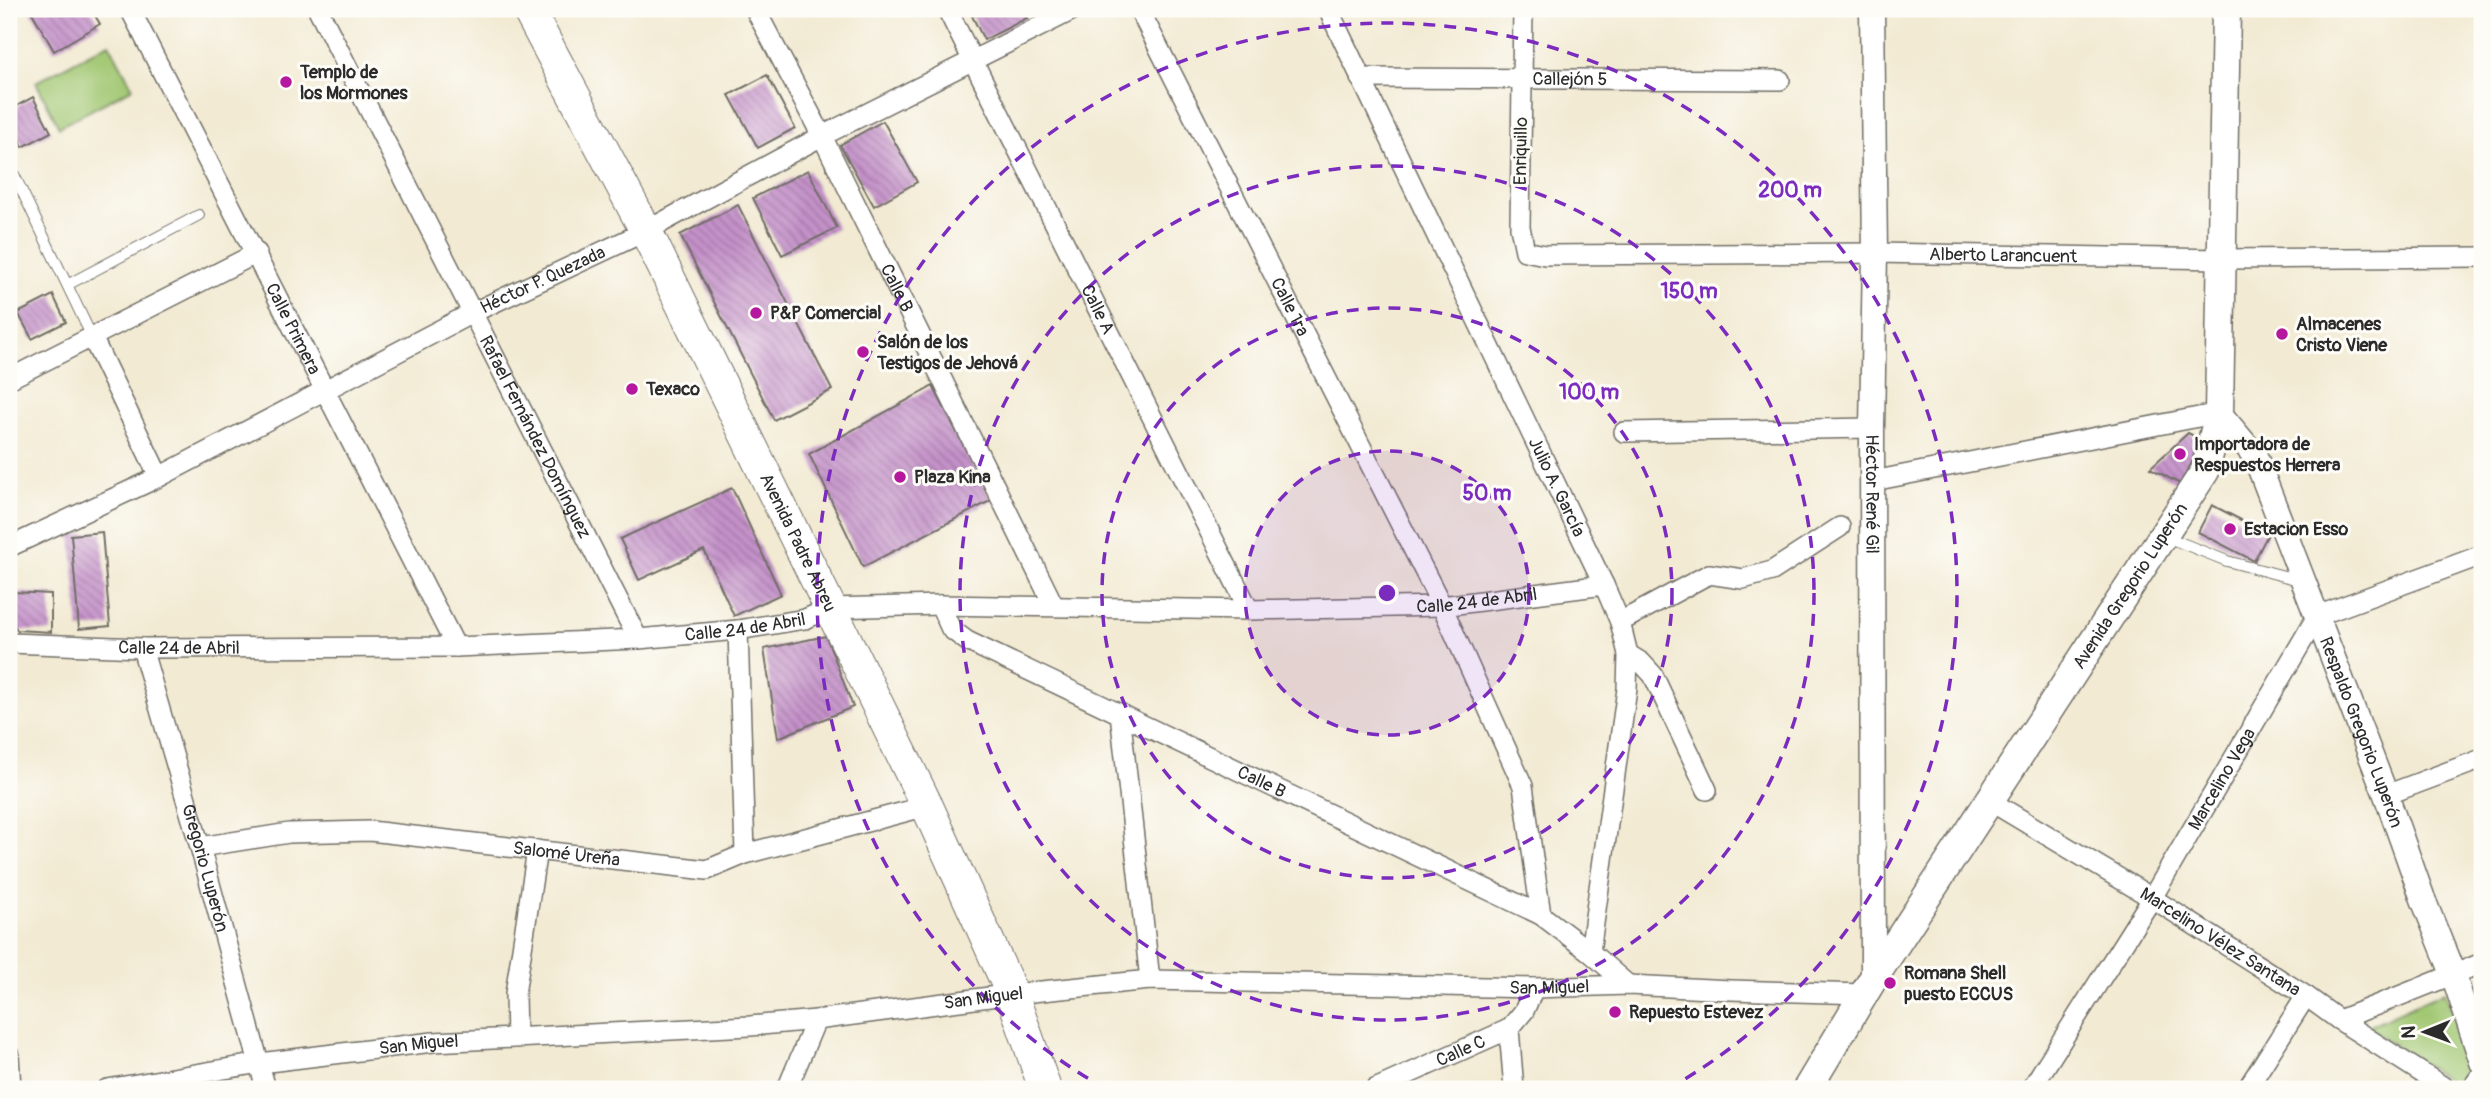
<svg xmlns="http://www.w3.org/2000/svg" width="2491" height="1098" font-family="Pangolin,sans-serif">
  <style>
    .green { fill: #a2c873; stroke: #667a4f; stroke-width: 2 }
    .building { fill: url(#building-back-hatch) }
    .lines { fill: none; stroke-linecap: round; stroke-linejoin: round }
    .service-casing { stroke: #716e66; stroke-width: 12 }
    .minor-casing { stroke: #716e66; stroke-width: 22 }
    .tertiary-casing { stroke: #716e66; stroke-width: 27 }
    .secondary-casing { stroke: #716e66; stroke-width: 31 }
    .primary-casing { stroke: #716e66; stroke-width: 34 }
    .service { stroke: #fff; stroke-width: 10 }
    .minor { stroke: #fff; stroke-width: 19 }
    .tertiary { stroke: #fff; stroke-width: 24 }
    .secondary { stroke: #fff; stroke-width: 28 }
    .primary { stroke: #fff; stroke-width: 32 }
    .ring { fill: none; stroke: #7b2cbf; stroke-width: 3.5; stroke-dasharray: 12 9 }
    .poi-dot { fill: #b5179e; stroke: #fdfcf7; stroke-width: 2.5 }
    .labels { text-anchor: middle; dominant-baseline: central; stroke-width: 6; stroke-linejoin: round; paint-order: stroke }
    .poi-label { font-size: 18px; font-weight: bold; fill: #2b2b2b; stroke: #fdfcf7; text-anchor: start }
    .street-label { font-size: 18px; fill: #2b2b2b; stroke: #fdfcf7 }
    .centre { fill: #7b2cbf; stroke: #fdfcf7; stroke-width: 3.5 }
    .ring-label { font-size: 21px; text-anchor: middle; font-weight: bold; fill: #7b2cbf; stroke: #fdfcf7; stroke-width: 6; stroke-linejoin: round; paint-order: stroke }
  </style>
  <defs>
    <pattern id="building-back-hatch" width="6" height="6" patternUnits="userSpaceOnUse" patternTransform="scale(1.75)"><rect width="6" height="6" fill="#c491c9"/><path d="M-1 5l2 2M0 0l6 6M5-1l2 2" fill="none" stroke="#9f77a3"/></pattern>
  </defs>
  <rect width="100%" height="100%" fill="#fdfcf7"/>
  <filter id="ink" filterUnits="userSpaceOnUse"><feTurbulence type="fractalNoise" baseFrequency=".0143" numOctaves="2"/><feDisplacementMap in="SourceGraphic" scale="14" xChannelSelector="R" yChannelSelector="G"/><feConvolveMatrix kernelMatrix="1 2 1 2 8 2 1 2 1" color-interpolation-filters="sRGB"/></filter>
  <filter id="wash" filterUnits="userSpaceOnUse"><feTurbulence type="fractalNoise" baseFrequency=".00686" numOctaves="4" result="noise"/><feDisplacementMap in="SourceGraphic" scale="28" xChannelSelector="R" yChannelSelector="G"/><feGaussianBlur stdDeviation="1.57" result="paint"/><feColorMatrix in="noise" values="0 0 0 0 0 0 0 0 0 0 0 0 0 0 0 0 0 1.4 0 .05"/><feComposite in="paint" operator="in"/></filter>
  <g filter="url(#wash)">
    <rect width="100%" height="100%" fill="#f2ead3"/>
    <path class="green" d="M109,43l24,45 -74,39 -23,-45z
      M2445,991l26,73 -16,21 -88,-58z"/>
    <g id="blocks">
      <path class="building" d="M30,9h61l9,15 -46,27z
        M986,9h36l5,9 -43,22 -12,-24z
        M767,75l28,53 -37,20 -29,-53z
        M33,97l18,35 -28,15 -14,-27v-10z
        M883,121l34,61 -43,24 -34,-61z
        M808,170l29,58 -55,27 -29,-57z
        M738,205l94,185 -58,30 -94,-185z
        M53,295l13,27 -34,17 -14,-26z
        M933,386l59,114 -129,67 -54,-113z
        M2188,433l16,8 -24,43 -30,-16z
        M732,488l49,106 -47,22 -30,-66 -65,30 -19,-41z
        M2212,505l56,29 -14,27 -56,-29z
        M102,532l8,94 -31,3 -8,-94z
        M13,592l38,2v38l-34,-2 -5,-8z
        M826,636l27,71 -75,31 -14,-89z"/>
    </g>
  </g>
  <g filter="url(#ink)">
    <use href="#blocks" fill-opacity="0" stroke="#716e66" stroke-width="2"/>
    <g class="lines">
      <defs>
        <path id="service" d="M9,164l83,173
          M67,285l132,-70
          M2164,536l63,25 72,19"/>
        <g id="minor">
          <path id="s1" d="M130,9c110,212 216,426 326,638"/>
          <path id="s2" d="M318,9l320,630"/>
          <path id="s3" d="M755,9l67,127 232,470"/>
          <path id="s4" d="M947,9l302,601"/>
          <path id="s5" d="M1139,9l303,597 81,180 18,129"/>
          <path id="s6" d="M1328,9l276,576 16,37 8,32 -1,35 -37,263 38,33"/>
          <path id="s7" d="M1523,9l-3,218 5,24 20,4 330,-2 347,6 260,-2"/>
          <path id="s8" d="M1360,78l420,2"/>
          <path d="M92,337l67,140"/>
          <path d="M9,379l248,-126"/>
          <path d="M1624,432l248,-4"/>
          <path d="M1873,481l346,-68"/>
          <path id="s9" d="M9,547l150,-70 315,-165 172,-81 176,-95 253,-127"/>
          <path id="s10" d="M940,605l11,24 16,12 574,274 49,37"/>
          <path d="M1620,622l89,-48 34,5 29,-8 68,-44"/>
          <path d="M738,630l7,224"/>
          <path id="s11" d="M9,643l133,5 314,-1 182,-8 100,-9 67,-11 26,-11 109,-3 309,5 193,-4 162,-21"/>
          <path id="s12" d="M142,648l58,199 66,242"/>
          <path d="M1628,654l13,8 12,13 54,115"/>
          <path d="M1120,713l30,267"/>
          <path d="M2386,795l96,-36"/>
          <path id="s13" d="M1990,801l162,97 154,98 33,24 108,69"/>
          <path id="s14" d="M200,847l89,-14 81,-2 337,39 38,-16 182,-48"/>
          <path d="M2339,1020l143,-57"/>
          <path d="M516,1037l-1,-43 22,-144"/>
          <path d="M9,1055l2,34"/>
          <path id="s15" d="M107,1089l153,-26 173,-21 317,-16 66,-6 196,-26 138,-14 384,8 94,-3 103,5 133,4"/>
          <path d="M787,1089l29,-69"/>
          <path id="s16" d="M1375,1089l134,-60"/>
          <path d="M1514,1089l-5,-60 15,-18 10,-23"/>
          <path id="s17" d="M2031,1089l121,-191 165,-282 165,-61"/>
          <path d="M2247,1089l59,-93"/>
          <path d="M2471,1089l11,-15"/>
        </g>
        <g id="tertiary">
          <path id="s18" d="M1872,9l3,244 -3,175 1,551"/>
          <path id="s19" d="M2219,413l36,43 131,339 37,104 30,75 29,88"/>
        </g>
        <g id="secondary">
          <path id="s20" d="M1807,1089l66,-110 332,-508 14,-58 7,-404"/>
        </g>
        <g id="primary">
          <path id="s21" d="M528,9l118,222 281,575 85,188 33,95"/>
        </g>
      </defs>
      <use href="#service" class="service-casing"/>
      <use href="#minor" class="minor-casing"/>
      <use href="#tertiary" class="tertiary-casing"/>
      <use href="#secondary" class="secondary-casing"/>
      <use href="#primary" class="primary-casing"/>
      <use href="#service" class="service"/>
      <use href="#minor" class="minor"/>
      <use href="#tertiary" class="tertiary"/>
      <use href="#secondary" class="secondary"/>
      <use href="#primary" class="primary"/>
    </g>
  </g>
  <circle cx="1387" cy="593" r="142" fill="#7b2cbf" fill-opacity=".12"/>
  <g class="ring">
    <circle cx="1387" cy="593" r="142"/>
    <circle cx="1387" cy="593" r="285"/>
    <circle cx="1387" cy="593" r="427"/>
    <path d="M1106 1089A570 570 0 1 1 1668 1089"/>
  </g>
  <g class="poi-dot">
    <circle cx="286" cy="82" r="7"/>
    <circle cx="756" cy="313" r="7"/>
    <circle cx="2282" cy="334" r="7"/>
    <circle cx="863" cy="352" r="7"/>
    <circle cx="632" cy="389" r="7"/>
    <circle cx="2180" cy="454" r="7"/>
    <circle cx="900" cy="477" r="7"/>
    <circle cx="2230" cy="529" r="7"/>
    <circle cx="1890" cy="983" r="7"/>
    <circle cx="1615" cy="1012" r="7"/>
  </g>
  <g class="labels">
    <g class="poi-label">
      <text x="300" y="72">Templo de<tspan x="300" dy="21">los Mormones</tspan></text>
      <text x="770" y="313">P&amp;P Comercial</text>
      <text x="2296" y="324">Almacenes<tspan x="2296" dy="21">Cristo Viene</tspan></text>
      <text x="877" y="342">Salón de los<tspan x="877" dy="21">Testigos de Jehová</tspan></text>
      <text x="646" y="389">Texaco</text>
      <text x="2194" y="444">Importadora de<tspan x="2194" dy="21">Respuestos Herrera</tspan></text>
      <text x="914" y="477">Plaza Kina</text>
      <text x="2244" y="529">Estacion Esso</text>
      <text x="1904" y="973">Romana Shell<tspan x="1904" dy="21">puesto ECCUS</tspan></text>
      <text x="1629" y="1012">Repuesto Estevez</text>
    </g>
    <g class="street-label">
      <text stroke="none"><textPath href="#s8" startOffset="210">Callejón 5</textPath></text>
      <text transform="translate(1521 151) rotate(-89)">Enriquillo</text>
      <text stroke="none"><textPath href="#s7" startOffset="721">Alberto Larancuent</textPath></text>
      <text stroke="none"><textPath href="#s9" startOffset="597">Héctor P. Quezada</textPath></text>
      <text stroke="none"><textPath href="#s3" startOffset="313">Calle B</textPath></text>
      <text stroke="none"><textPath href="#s5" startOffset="334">Calle 1ra</textPath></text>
      <text stroke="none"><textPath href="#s4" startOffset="336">Calle A</textPath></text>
      <text stroke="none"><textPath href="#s1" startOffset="359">Calle Primera</textPath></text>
      <text stroke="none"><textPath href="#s2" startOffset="480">Rafael Fernández Domínguez</textPath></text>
      <text stroke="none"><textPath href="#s6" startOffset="530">Julio A. García</textPath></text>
      <text stroke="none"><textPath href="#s18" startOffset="485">Héctor René Gil</textPath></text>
      <text stroke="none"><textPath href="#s21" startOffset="598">Avenida Padre Abreu</textPath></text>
      <text stroke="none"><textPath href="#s20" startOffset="598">Avenida Gregorio Luperón</textPath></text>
      <text stroke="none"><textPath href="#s11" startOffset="1472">Calle 24 de Abril</textPath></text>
      <text stroke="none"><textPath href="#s11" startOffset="737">Calle 24 de Abril</textPath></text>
      <text stroke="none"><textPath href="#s11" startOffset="170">Calle 24 de Abril</textPath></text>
      <text stroke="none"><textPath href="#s19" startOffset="352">Respaldo Gregorio Luperón</textPath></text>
      <text stroke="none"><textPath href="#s17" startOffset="364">Marcelino Vega</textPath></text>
      <text stroke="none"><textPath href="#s10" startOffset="373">Calle B</textPath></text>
      <text stroke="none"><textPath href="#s14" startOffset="369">Salomé Ureña</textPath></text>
      <text stroke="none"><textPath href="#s12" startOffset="229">Gregorio Luperón</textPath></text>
      <text stroke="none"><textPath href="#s13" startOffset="270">Marcelino Vélez Santana</textPath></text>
      <text stroke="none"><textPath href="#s15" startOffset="1449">San Miguel</textPath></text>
      <text stroke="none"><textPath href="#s15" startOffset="882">San Miguel</textPath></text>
      <text stroke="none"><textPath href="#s15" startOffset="315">San Miguel</textPath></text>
      <text stroke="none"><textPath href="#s16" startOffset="94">Calle C</textPath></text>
    </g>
  </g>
  <circle cx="1387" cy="593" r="10" class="centre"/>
  <g class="ring-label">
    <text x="1790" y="197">200 m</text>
    <text x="1689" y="298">150 m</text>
    <text x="1589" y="399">100 m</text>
    <text x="1487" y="500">50 m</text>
  </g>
  <rect width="2491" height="1098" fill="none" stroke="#fdfcf7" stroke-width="35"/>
  <g transform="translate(2425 1032) rotate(269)" stroke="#fdfcf7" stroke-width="5" paint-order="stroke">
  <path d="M0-5L12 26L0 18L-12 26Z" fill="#2b2b2b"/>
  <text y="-10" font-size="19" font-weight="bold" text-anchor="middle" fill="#2b2b2b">N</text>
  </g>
</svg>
